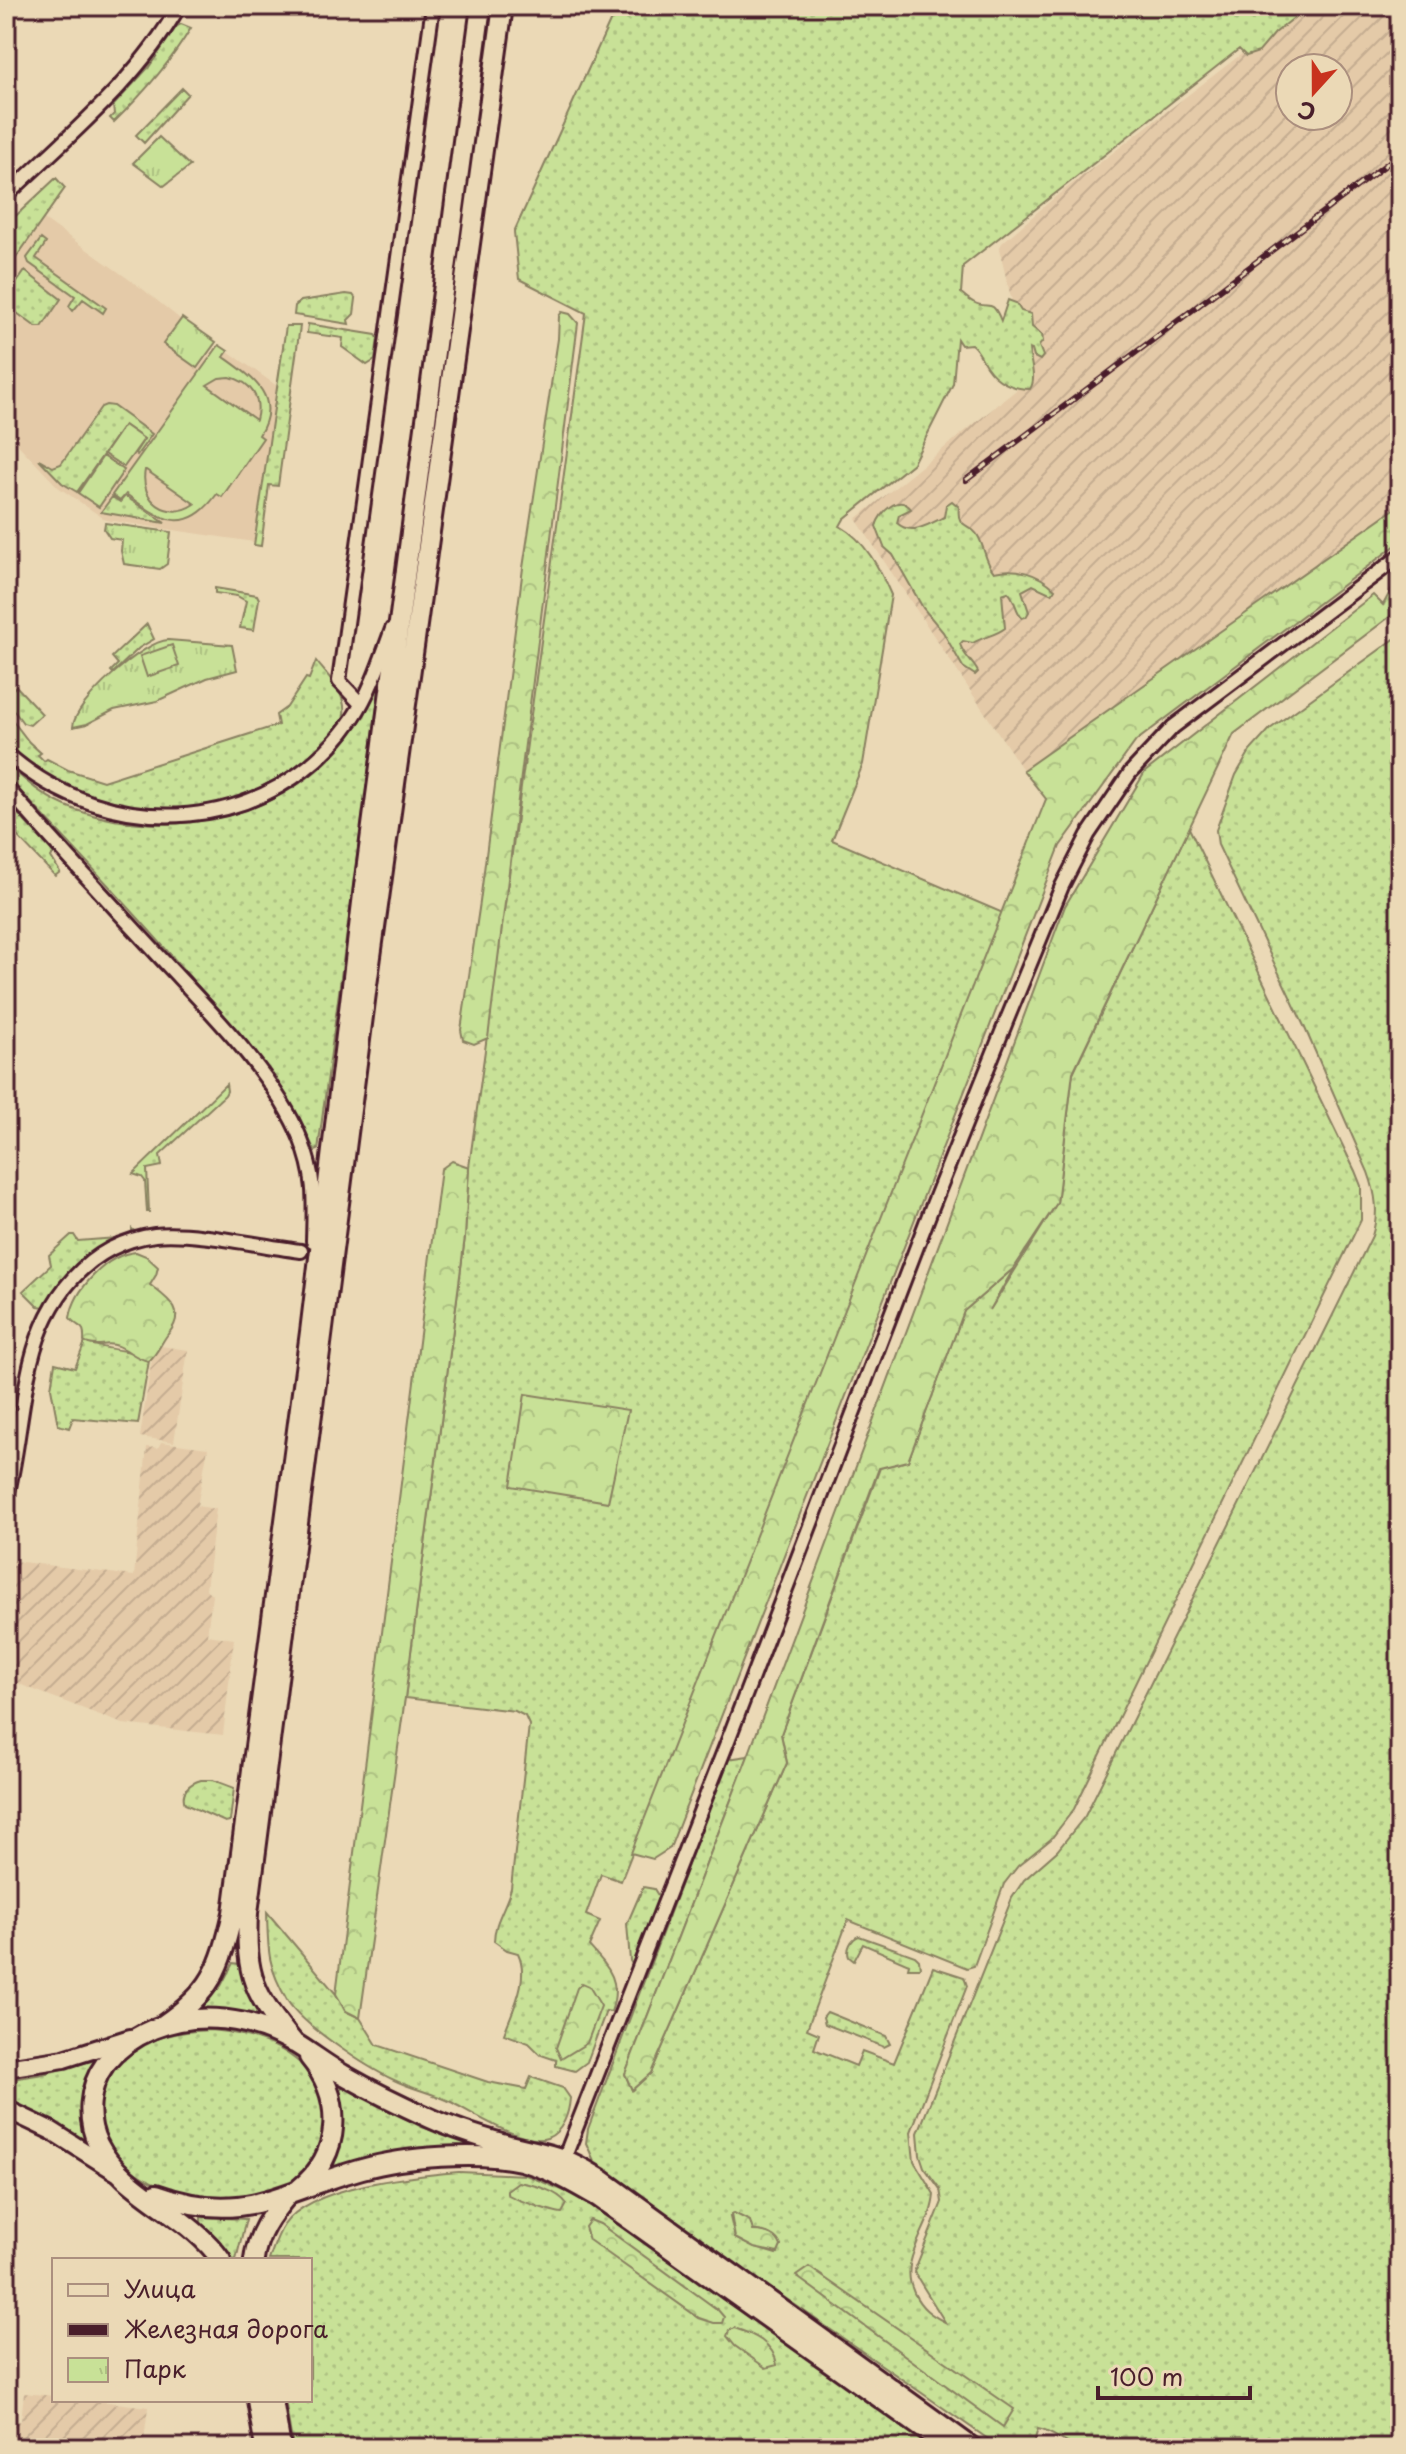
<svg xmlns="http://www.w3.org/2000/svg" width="1406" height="2454" font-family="'Playpen Sans',sans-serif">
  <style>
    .built { fill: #e4caa8 }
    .industrial { fill: url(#industrial-furrows); fill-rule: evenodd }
    .grass { fill: url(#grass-dots); stroke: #898061; stroke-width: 2; fill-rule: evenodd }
    .forest { fill: url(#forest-crowns); stroke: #898061; stroke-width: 2 }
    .park { fill: url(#park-tufts); stroke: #898061; stroke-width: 2 }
    .pitch { fill: #c8e197; stroke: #898061; stroke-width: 2; fill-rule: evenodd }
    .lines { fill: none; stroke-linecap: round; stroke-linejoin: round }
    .minor-casing { stroke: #4a1f2b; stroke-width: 18 }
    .major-casing { stroke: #4a1f2b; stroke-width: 22 }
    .highway-casing { stroke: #4a1f2b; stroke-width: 24 }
    .minor { stroke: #ebd9b6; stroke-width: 12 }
    .major { stroke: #ebd9b6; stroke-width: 16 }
    .highway { stroke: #ebd9b6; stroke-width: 18 }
    .rail-casing { stroke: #4a1f2b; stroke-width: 6 }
    .rail { stroke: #ebd9b6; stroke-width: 3; stroke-dasharray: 9; stroke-linecap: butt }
  </style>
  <defs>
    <pattern id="industrial-furrows" width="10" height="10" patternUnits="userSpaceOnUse" patternTransform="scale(2)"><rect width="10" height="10" fill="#e4caa8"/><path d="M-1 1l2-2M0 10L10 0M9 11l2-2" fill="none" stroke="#c5ad91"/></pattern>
    <pattern id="grass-dots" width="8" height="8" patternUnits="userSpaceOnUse" patternTransform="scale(2)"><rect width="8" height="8" fill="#c8e197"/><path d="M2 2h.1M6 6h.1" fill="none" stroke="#adc182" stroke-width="1.8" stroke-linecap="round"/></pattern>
    <pattern id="forest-crowns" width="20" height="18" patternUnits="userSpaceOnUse" patternTransform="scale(2)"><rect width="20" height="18" fill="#c8e197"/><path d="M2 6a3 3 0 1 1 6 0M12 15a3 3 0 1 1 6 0" fill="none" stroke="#adc182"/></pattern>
    <pattern id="park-tufts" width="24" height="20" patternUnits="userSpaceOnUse" patternTransform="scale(2)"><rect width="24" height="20" fill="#c8e197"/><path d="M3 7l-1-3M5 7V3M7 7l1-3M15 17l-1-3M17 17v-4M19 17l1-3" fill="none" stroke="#adc182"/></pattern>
  </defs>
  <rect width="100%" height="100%" fill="#ebd9b6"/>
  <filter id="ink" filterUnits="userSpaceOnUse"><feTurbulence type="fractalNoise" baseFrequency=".0125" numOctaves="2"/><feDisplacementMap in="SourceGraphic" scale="16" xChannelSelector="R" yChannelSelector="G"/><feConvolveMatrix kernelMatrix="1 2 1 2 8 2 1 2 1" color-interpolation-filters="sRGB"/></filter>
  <g filter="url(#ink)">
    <path class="built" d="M44,219l100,71 36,29 -17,25 35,25 20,-25 59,42 -23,156 -148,-22 -48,-33 -52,-55v-199l12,-11 16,12z"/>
    <path class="industrial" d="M1304,6h96v499l-377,265 -167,-251 175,-141 -32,-129 3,-6 53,-46zM1290,68h48v48h-48z
      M154,1345l34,5 -14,92 -34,-5z
      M161,1442l47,6 -11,58 19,3 -10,80 6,6 -5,40 27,4 -11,96 -100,-11 -117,-45v-119l128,16 13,-129 11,1z
      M24,2393l30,3v4h37l57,7 -5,41h-137v-28l15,1z"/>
    <path class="grass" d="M617,6h692l-34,27 -16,19 -13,4 -7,-7 -276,217 -2,27c4,3 8,7 12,9 16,9 18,-6 28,19l7,-21 8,3 5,8 10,3 1,13 10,8 1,6 -4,5 4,10 -3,4 -6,-3 -2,-7 -3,-1c1,13 8,30 1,40 -18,0 -34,-8 -44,-23 -5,-8 -7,-16 -15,-22l-10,1 -4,-6 -4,45 -40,79 -69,56 -4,7c25,14 40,43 51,69l-28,169 -31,76 171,73 -382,968 -20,-7 -15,41 14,6 -11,25c20,22 33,35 22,66l-5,-1 -19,51 -12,9 -19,-5v-6l-15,-5 -12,-12 -25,-9c9,-25 26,-56 14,-81l-11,-3 -13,-9c0,-19 12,-34 17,-53l18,-163 -4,-9 -10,-5 -110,-13 60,-461 4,-70 117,-854 -67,-34 -5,-47z
      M181,24l10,4c-21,35 -47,65 -77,94l-4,-4 4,-4 -1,-8 36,-39 28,-41z
      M182,88l6,6 -44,49 -8,-8z
      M56,178l9,10 -59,84v-47z
      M41,239l5,4 -10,15 70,50 -3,5 -20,-14 -10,12 -4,-5 6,-10 -46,-33 -2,-5z
      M25,271l36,28 -19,28h-6l-30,-22v-7z
      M346,294l7,1 3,4 -2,15 -6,6 1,4 -55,-9 1,-9 6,-5z
      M308,324l68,11 2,3 -3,22 -8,5 -25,-18 1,-9 -36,-5z
      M286,326h14l-22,160 -9,-1 -8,61 -7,-1z
      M106,405l7,1 39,28 -15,21 -2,-2 9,-14 -20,-14 -47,67 -15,-9 -23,-24 14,8 8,-3 40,-57z
      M125,496l40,27 -64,-11 11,-15 8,5z
      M952,501l7,6c-3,22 11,15 19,29 7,12 7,26 16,36 22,-5 44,1 61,17l-3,5 -19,-9 -11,6 7,21 -3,5 -4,1c-7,-8 -7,-20 -14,-26l-6,2 3,34c-10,8 -21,8 -32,15l-10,-2 -3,3c3,11 13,18 18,28l-3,3 -12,-8 -20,-35 -20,-24 -30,-53 -9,-8 -8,-21c4,-14 23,-33 35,-17l-12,6 -2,8c14,13 31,2 47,-6l2,-12z
      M215,588l42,7 2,4 -5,31 -14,-2 6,-27 -9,-5 -22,-3z
      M147,624l7,15 -15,9 -26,25 -2,-2 7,-7 -6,-7z
      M1400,635v1813h-322c-15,-5 -24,-16 -40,-19l-4,13 2,6h-35l-311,-216 -95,-69 -9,-20 2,-14 140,-370 20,-3 -123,318 7,16 19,-17 136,-310 -6,-29 99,-266 28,-7 56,-150 50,-43 -24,42 67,-107 16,-130 116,-245 166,343 6,15v34l-287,589 -23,30 -33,27 -14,18 -30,82 -7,2 -119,-48 -41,109 12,5 -5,15 42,17 6,-15 32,12 39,-96 31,10 3,9 -56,146 3,29 20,33c-2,35 -37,64 -20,99 7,15 17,22 31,29l-31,-50 28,-70 -2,-13 -16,-22 -4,-12 -2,-22 94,-235 12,-18 33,-29 28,-35 287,-580c7,-23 4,-42 -4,-64l-64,-146 -86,-181 -2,-15 20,-55 14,-24 20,-22zM730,2217l20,6 2,7 15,3 8,5 6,8 -5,8c-15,-4 -28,-8 -41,-16z
      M316,661c11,14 31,33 28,53 -1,12 -13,21 -21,29 -47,48 -118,73 -185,66 -52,-5 -91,-32 -132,-61v-36l23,30 12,11 -3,2 6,6 3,-2 21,11 35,11 175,-56 -2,-10 11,-8 19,-29 3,1z
      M382,669l-64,481 -3,1c-26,-57 -64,-102 -104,-149 -65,-78 -135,-152 -205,-226v-13c21,20 43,38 70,47 95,33 214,8 275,-76 14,-20 23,-42 31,-65z
      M16,686l26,28 -12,11 -7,-2 -17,-23v-4z
      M6,801l48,52 -3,4 9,15 -5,4 -38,-40 1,-9 -12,-12z
      M226,1084l1,7 -2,4 -65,60 2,11 -15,3 2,43h-2l-2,-31 -3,-4 -9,-3z
      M132,1229l6,5 -82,57 -11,16 -7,-1 -15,-15 28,-26 -2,-10 22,-20h3l4,6 39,-3 15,-5z
      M85,1342c10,6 50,10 65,13l-12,69 -65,-6 -4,10 -11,-3 -7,-37 4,-25 20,5z
      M201,1780h12l21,8 -4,33 -5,1 -40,-18c-5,-13 5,-21 16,-24z
      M643,1887l11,2 5,8 -27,67 -2,-3 -3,-37z
      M267,1912l69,82 9,17 15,7 17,27 111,37 38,7 5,-12 32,11 7,10c-1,15 -7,34 -23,40 -24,8 -75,-25 -96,-36 -18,-9 -39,-13 -57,-22 -28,-13 -92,-55 -107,-80 -20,-34 -19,-51 -20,-88z
      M859,1936l56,20 4,4 1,8h-12l1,-4 -46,-20 -9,17 -5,-4c-3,-8 2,-18 10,-21z
      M233,1963l6,1 10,32 14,25 -70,-8 28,-27z
      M827,2012l59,24 4,8 -6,3 -59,-23 -2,-7z
      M210,2030c35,3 73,13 98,41 10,11 22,40 20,56 -1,10 -11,30 -16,39 -12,18 -55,33 -76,34 -11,1 -25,-3 -36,-4 -50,-6 -110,-39 -99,-98 4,-18 13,-34 28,-45 24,-17 53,-22 81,-23z
      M99,2059l-9,88 -84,-45v-22l37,-6z
      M344,2086l78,41 64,21c-52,-2 -98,6 -148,21l-4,-4c10,-27 12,-48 6,-76z
      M460,2172l66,3 53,22 355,251h-641l-8,-48h25v-140h-41c4,-11 8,-25 15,-35 26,-40 131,-49 176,-53z
      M201,2217l45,2 -10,41 -5,-1 -30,-35z"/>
    <path class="forest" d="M562,312l8,2 8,9c-32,238 -58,477 -90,715l-14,6 -11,-4 -2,-10 19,-128 43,-334 35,-229 1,-23z
      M1400,505v37l-264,199 -76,105 -390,1002 -17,11 -22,-6 415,-1054 -23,-29z
      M1399,575l1,34 -166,125 -161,338 -16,131 -43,65 -50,43 -56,150 -29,7 -98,266 6,29 -136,310 -19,17 -7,-16 123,-318 317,-850 80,-134 228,-177 10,10z
      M452,1161l17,6 -4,70 -60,461 -45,320 -14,-7 -10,-17 105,-825z
      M136,1252l10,4 12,11 -2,8 -6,10c18,14 38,26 18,49 -7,9 -10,19 -19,27 -13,-2 -19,-10 -31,-15 -11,-5 -22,3 -34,-4 1,-20 -4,-11 -14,-24 4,-28 37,-64 66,-66z
      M525,1394l103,16 -20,92 -97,-16z
      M582,1983l7,3 12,20 -14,37 -26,16 -5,-11 21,-60z
      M518,2182c16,3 39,8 49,22l-5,9c-10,-1 -48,-14 -55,-19v-4z
      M734,2213l16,8 3,10c12,0 24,4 28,15l-3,7 -24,-5 -19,-10 -4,-24z
      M590,2220l10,4 118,86 6,7 -2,6h-8l-15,-5 -110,-78 -4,-13z
      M809,2267l205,142 -11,18 -207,-151z
      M734,2328c19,6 40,15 43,37l-11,3 -31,-22 -8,-10 2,-5z"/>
    <path class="park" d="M159,137l31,29 -26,20 -31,-23z
      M182,318l34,24 -19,26 -34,-24z
      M105,523l66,9 -4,32 -7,5 -36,-5 -3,-13 1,-11 -12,-2 -6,-9z
      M168,640l64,5 5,25 -30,8 -50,23 -43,9 -27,14 -14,3c0,-23 72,-87 95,-87z"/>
    <path class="pitch" d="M219,345l9,6 -4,6c28,20 59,40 35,78l4,3 -41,59 -5,-3c-31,43 -56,26 -91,0l-6,7 -8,-6zM230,377c21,5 32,21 26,43l-49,-35 12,-7zM145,470h1l49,34c-26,18 -56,-3 -50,-34z
      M124,425l20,14 -20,28 -20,-13z
      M103,456l21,14 -25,37 -21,-14z
      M172,645l7,21 -32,11 -7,-21z"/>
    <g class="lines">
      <defs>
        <path id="minor" d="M6,196c61,-59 131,-115 173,-190
          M361,704l-22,-23 94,-675
          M6,753c104,93 266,83 347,-35 18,-27 28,-59 39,-89
          M6,787c53,61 108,120 163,180 45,48 108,112 132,173 15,37 13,62 12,101
          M6,1500c12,-45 14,-93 25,-138 15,-63 56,-118 124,-127 40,-4 105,11 146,16
          M564,2159l163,-416 205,-536 74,-185 56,-136 26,-51 42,-62 43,-46 227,-171"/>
        <path id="major" d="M6,2068l58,-9 66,-21
          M6,2109l46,22 63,40"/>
        <path id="highway" d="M163,2025c49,-33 57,-56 70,-112l77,-581 54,-446 117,-880
          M294,2043c-40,-49 -49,-66 -46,-130l119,-928 136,-979
          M299,2189c43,-35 45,-90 10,-132
          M156,2194c88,32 125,-3 206,-25 42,-12 116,-18 159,-8 27,7 53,22 77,36l352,251
          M221,2260c-31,-46 -98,-66 -123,-116 -12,-25 -10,-57 7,-80 13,-16 29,-27 48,-35 45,-19 98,-11 140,13 17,10 33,23 51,33 28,16 57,30 86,43 24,11 50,19 75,26 19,5 40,8 58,15 13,5 26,13 38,20l372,269
          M254,2260c3,-26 17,-45 33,-64
          M257,2400l8,48
          M273,2400l8,48"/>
      </defs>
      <use href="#minor" class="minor-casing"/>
      <use href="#major" class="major-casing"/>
      <use href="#highway" class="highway-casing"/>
      <use href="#minor" class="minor"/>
      <use href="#major" class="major"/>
      <use href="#highway" class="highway"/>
      <defs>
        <path id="rail" d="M966,480l434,-326"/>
      </defs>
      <use href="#rail" class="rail-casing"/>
      <use href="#rail" class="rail"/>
    </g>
  </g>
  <rect width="1406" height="2454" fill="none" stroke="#ebd9b6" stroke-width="32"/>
  <rect x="16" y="16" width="1374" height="2422" fill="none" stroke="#4a1f2b" stroke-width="3" filter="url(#ink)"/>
  <rect x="52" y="2258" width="260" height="144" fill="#ebd9b6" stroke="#ab8f7e" stroke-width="2"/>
  <rect x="68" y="2284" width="40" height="12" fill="#ebd9b6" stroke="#ab8f7e" stroke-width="2"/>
  <text x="124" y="2298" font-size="24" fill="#4a1f2b">Улица</text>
  <rect x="68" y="2324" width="40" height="12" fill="#4a1f2b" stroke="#ab8f7e" stroke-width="2"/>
  <text x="124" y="2338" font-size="24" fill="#4a1f2b">Железная дорога</text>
  <rect x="68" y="2358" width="40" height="24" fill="url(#park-tufts)" stroke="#ab8f7e" stroke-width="2"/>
  <text x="124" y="2378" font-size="24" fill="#4a1f2b">Парк</text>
  <g transform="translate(1314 92) rotate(201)"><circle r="38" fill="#ebd9b6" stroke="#ab8f7e" stroke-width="2"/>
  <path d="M0-6L14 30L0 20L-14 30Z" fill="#c8321e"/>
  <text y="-12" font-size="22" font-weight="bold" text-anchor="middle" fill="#4a1f2b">С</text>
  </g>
  <path d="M1098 2386v12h152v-12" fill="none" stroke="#4a1f2b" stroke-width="4"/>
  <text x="1110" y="2386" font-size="24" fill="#4a1f2b" stroke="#ebd9b6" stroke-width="6" paint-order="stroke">100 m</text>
</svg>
